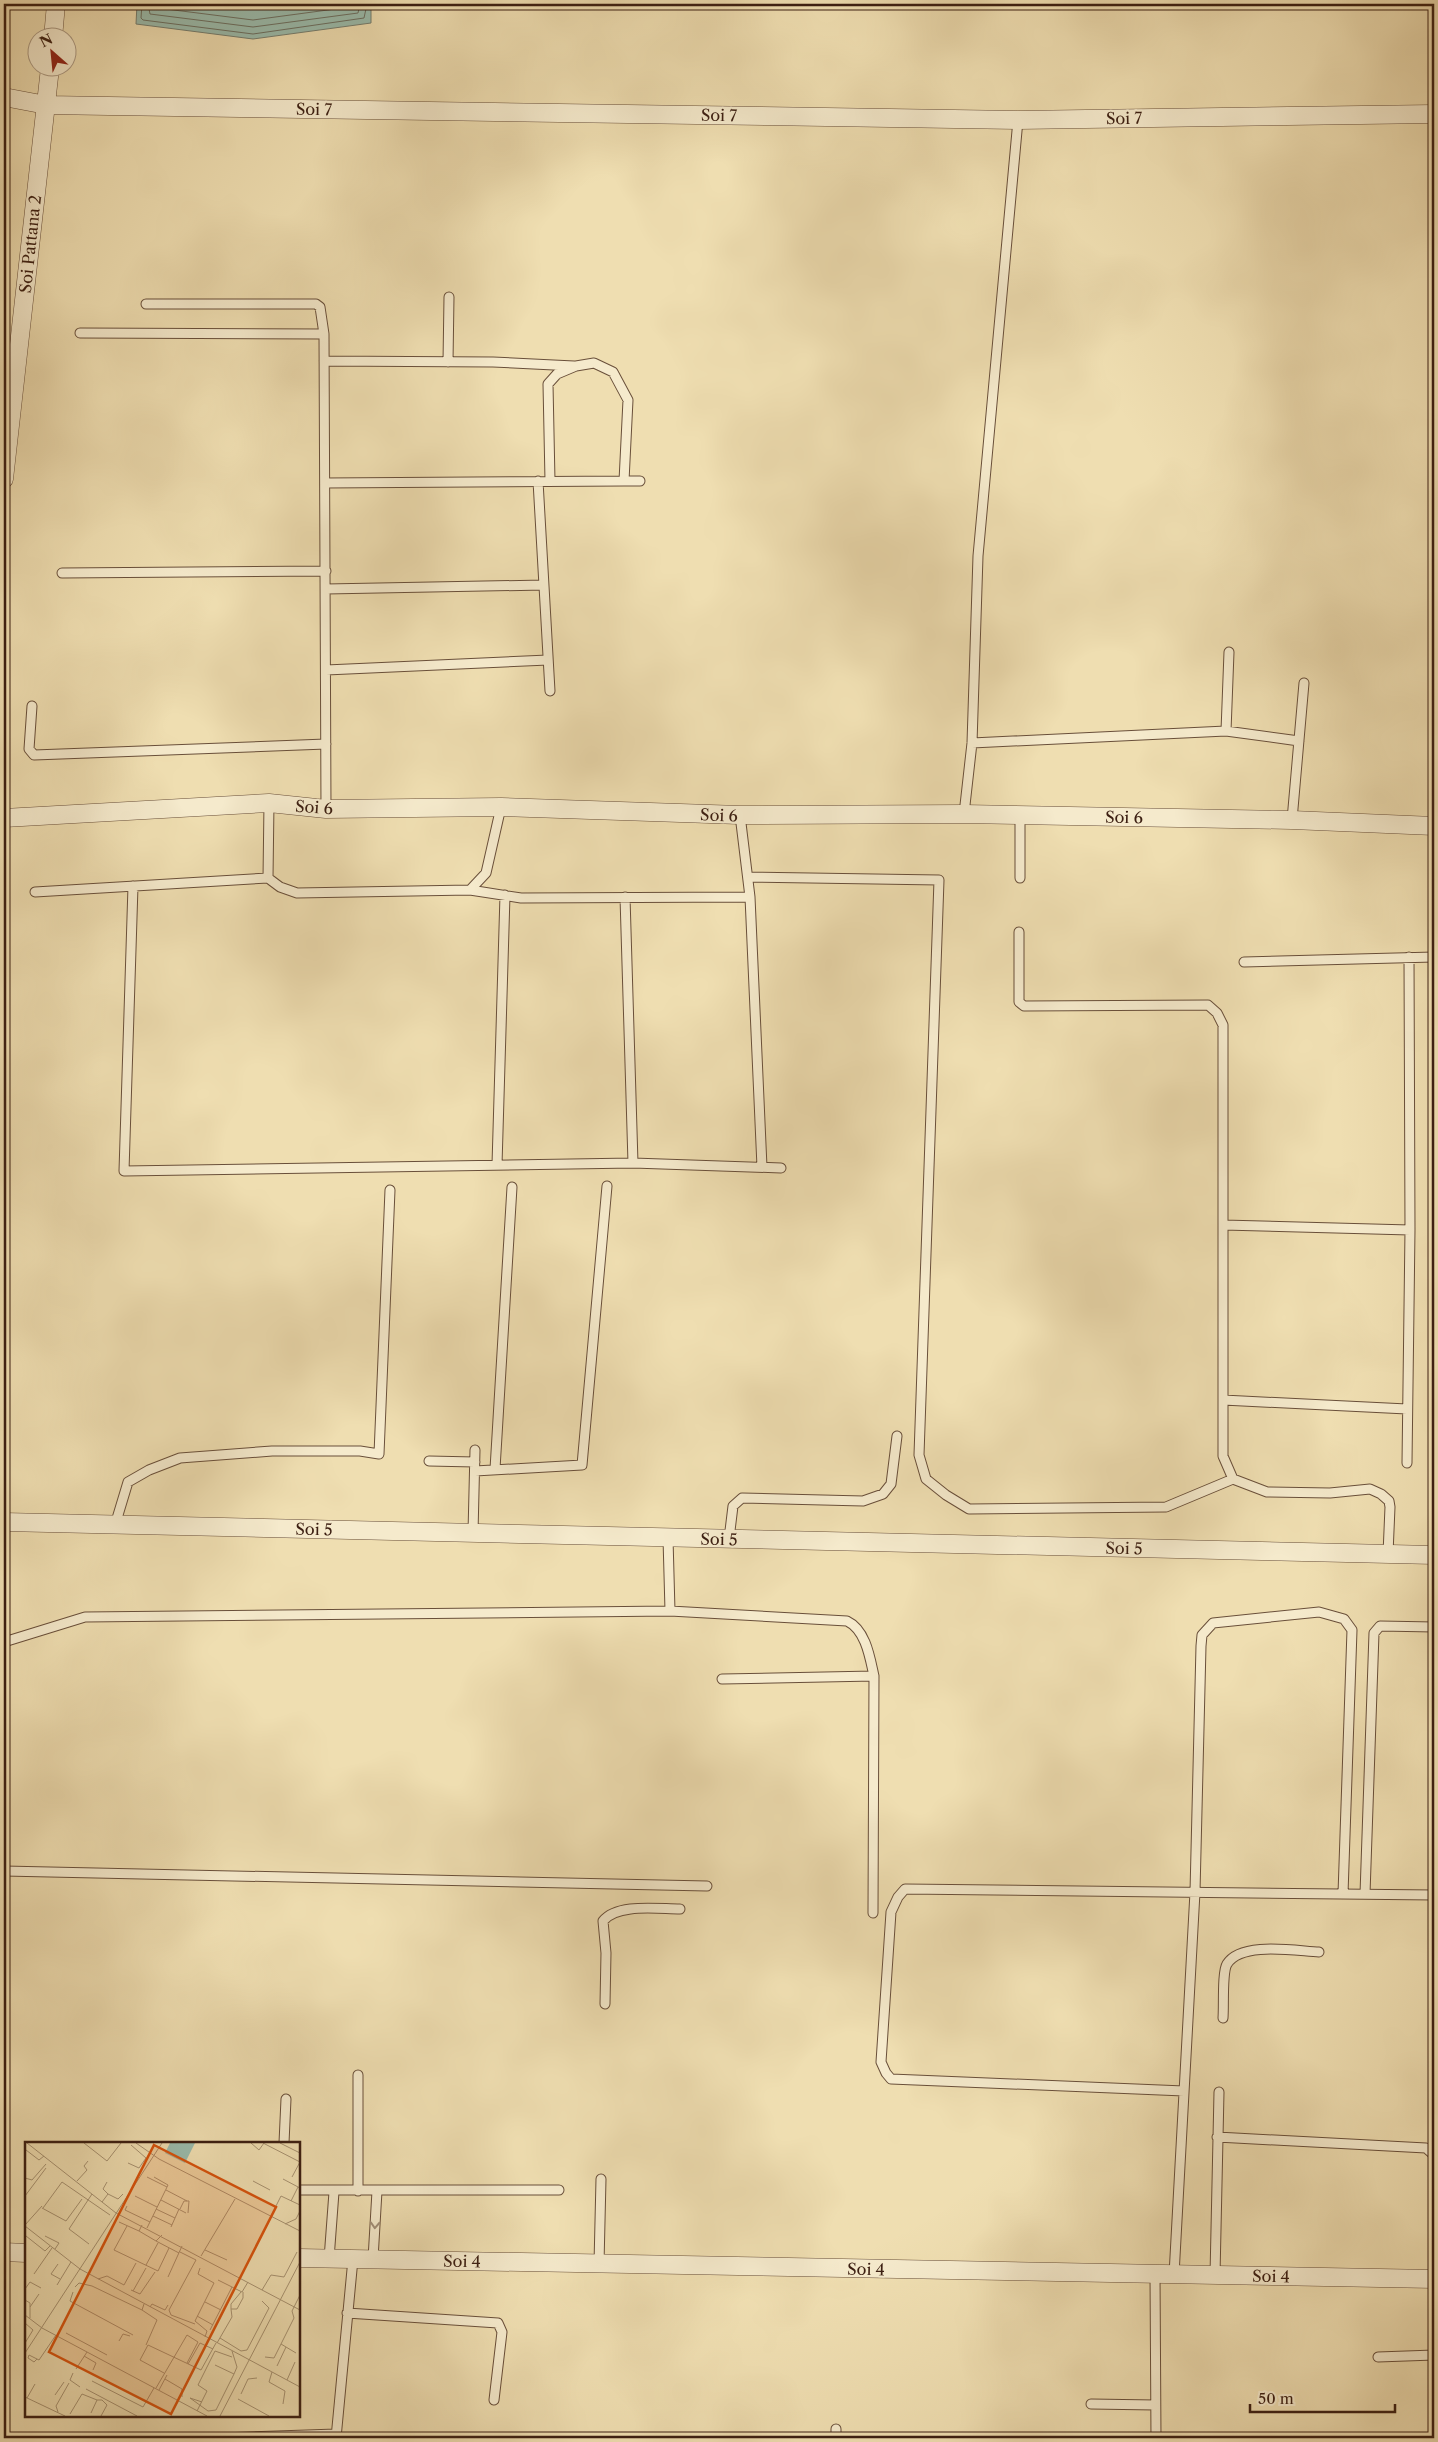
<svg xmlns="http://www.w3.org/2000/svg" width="1438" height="2442" font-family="'Libre Caslon Text',serif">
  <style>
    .water { fill: #9abcad; stroke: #747d6f }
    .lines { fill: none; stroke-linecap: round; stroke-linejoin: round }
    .shore { stroke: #6b6e60; stroke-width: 1 }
    .lane-casing { stroke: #694f3a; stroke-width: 11 }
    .street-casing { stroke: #694f3a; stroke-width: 19 }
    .lane { stroke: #f5eacc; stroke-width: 9 }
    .street { stroke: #f5eacc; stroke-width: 18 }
    .oneway { stroke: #a28f78 }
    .labels { text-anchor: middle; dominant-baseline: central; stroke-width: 4; stroke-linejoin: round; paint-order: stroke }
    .street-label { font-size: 16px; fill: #3c1f12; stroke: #f5eacc }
    .inset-road { fill: none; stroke: #a79271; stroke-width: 1 }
    .view { fill: #d7530d; fill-opacity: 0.15; stroke: #d7530d; stroke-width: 2.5 }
    .inset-edge { fill: none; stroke: #3c1f12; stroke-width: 2.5 }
  </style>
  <rect width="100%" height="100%" fill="#efdeb1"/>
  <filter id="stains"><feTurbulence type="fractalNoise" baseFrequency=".004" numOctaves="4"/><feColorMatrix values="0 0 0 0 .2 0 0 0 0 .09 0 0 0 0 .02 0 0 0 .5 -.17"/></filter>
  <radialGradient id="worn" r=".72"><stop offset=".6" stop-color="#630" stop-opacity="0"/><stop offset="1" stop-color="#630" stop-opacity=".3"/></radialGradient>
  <path class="water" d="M137,4h234v19l-118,16 -117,-15z"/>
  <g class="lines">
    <path class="shore" d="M142,4l-1,14 2,2 110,14 111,-16 3,-14
      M148,4l2,10 103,13 105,-14 2,-9
      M155,4l3,4 95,12 97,-13 3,-3"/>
    <defs>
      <path id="lane" d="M146,304h170l4,3 4,27 2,475
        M80,333l244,1
        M324,361l169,1 81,4
        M448,362l1,-65
        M538,481l12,210
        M550,481l-2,-97 9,-10 19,-8 18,-3 19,9 15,28 -4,81h16
        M325,483l299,-2
        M62,573l264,-2
        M326,589l218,-4
        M1229,652l-3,79 73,10
        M326,670l222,-10
        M32,706l-3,43 5,6 292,-11
        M972,743l254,-12
        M964,814l8,-71 6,-187 40,-436
        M740,815l10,82 12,270
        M1292,820l12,-137
        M748,877l191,3 -20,575 7,24 20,16 23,14 197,-2 67,-28
        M268,878l12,9 17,6 173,-3 16,-17 15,-66
        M1020,878v-63
        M133,886l-9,285 509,-8 -8,-266
        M470,890l51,8 229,-1
        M35,892l233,-14 1,-75
        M1019,932v70l5,4 184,-1 9,8 6,12v431l10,23 34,13 63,1 40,-4 11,5 8,7 1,6 -2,47
        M1244,962l190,-5
        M633,1163l148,5
        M497,1165l8,-270
        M1223,1225l187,5
        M1223,1400l184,9
        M429,1461l46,1
        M1407,1463l3,-233 -1,-273
        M495,1469l17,-282
        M475,1471l107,-6 25,-279
        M115,1525l13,-43 21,-12 31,-12 92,-7h88l19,3 11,-264
        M473,1533l2,-83
        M729,1539l4,-33 9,-8 121,3 20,-7 8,-10 6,-48
        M670,1611l177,10c19,9 23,37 27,55l-1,237
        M4,1642l81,-25 585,-6 -2,-73
        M722,1679l152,-3
        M4,1871l703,15
        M1365,1894l9,-261 6,-7 54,1
        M605,2004l1,-51 -3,-32c14,-18 55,-12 77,-12
        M1223,2018c1,-12 -1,-46 4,-54 14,-23 69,-13 92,-12
        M1184,2091l-293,-12 -5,-6 -5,-11 10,-150 7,-15 7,-8 529,6
        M1217,2137l209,11 8,7
        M284,2143l2,-44
        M299,2190h260
        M358,2191v-116
        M329,2259l5,-67
        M373,2259l4,-68
        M599,2264l2,-85
        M1155,2274l1,164
        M1174,2275l21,-383 6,-246 1,-11 11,-12 106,-11 25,7 8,11 -9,264
        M1215,2275l4,-183
        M347,2313l151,10 4,9 -8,68
        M1378,2357l56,-2
        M1091,2404l64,1
        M222,2438l114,-4
        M336,2438l17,-179
        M836,2438v-9"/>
      <path id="street" d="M53,38l3,-34
        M4,97l42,8 63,1 909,14 416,-6
        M4,479l46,-411
        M4,818l265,-15 57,6 175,-2 239,8 224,-1 328,6 142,6
        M4,1522l1430,33
        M4,2252l22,1
        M299,2258l1135,21"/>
    </defs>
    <use href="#lane" class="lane-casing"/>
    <use href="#street" class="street-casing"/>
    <use href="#lane" class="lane"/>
    <use href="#street" class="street"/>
  </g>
  <defs><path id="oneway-chevron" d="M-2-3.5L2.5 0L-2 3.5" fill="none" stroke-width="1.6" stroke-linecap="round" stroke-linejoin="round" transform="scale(1.25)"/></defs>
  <use class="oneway" href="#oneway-chevron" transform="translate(375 2225) rotate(93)"/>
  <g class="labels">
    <g class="street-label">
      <text transform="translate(314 109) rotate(1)">Soi 7</text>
      <text transform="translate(719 115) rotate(1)">Soi 7</text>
      <text transform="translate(1124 118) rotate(-1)">Soi 7</text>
      <text transform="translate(30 244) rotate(-84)">Soi Pattana 2</text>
      <text transform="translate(314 807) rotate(4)">Soi 6</text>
      <text transform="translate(719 815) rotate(2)">Soi 6</text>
      <text transform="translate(1124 817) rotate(1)">Soi 6</text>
      <text transform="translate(314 1529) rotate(1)">Soi 5</text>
      <text transform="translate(719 1539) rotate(1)">Soi 5</text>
      <text transform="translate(1124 1548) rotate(1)">Soi 5</text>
      <text transform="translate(462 2261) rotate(1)">Soi 4</text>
      <text transform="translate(866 2269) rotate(1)">Soi 4</text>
      <text transform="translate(1271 2276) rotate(1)">Soi 4</text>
    </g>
  </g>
  <g transform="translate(25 2142)">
    <rect width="275" height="275" fill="#efdeb1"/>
    <path d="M145,1h25l-10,20 -20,-10z" fill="#9abcad"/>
    <path class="inset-road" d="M2,1l89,70 184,97M59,1l23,18 14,-18M111,1l23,16 141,72M226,1l8,7 5,-7M238,1l37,19M255,1l20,10M1,8l13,10 5,-4M103,21l11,5 7,-10 -15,-13M122,35l20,10M267,35l8,-15M0,36l7,2 14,-16M258,37l17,9M52,39l10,-11 -3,-4 4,-5M228,39l17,9M82,40l-4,7 5,5M141,48l21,11M0,54l21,-28M110,54l22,11M136,58l25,13M266,59l7,-14M77,60l6,-8 10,5 5,-5M102,64l-2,4 25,12M251,64l5,-10 19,9M17,66l24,13 16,-22M18,66l19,-26 48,33M131,67l19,9M155,67l4,-8h5l-1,12M128,74l19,9M94,80l20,9 3,-6M260,82l11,-5 4,-8M0,83l17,-19M0,84l55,43 220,118M102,84l-13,24 44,21 11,-23M146,85l8,-18M122,86l21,-43 -14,-8M114,89l17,10 6,-6M1,94l19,15 5,-5M20,94l14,7 -4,6M131,99l23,12M64,102l-20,-15 23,-35M180,108l22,10M155,110l16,8 -27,50 2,5 24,9M176,114l34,-57M33,122l-7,10 9,5M121,123l12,-22M175,126l-2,6 16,9 -19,38 12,10 -2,6M9,132l18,-26M143,135l14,-31M73,137l9,-3 17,9 12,-22M193,138l24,12 6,-10M32,143l14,-23M50,145l4,-4 13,3 50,24 2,-6M0,147l5,-7 11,6M106,148l9,4 15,-22M237,148l9,-15 13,2 13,-25M108,149l13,-23M48,150l-3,9 63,34M0,158l5,3v15M180,160l16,8M5,165l9,-13M125,165l2,-3 13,6 3,-5M206,167v-5l10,-12M117,168l15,10 -11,25M0,173l17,13 165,88M172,174l16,9M0,181l8,7 -8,13M185,188l22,-43M41,191l41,22M195,196l21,13 6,-1 22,-42 -7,-7M94,199l4,-7 7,2M192,201l15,-26 -1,-8h6l6,-11v-6M256,202l15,9M207,209l5,16 -3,7M0,211l137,-210M59,214l12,7 -3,7M240,215l9,1 20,-40 -2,-7 8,-16M12,217l-3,3 -6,-4 1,-3 10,5 17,-25M163,222l12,-21 13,6M252,224l9,-19M51,227l11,-17M247,230l-3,10 16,9 -2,13M48,231l-3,7 10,7M139,231l-24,-13 8,-15 53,25 15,-27M140,237l17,10v8M262,238l8,-18M67,239l51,26 11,-19M173,243l17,-34 17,6M131,246l31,-53 11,7 -11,21M61,247l51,27M134,248l8,-15M216,252l7,-15 9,-1M30,253l9,-13M0,255l40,19M2,256l8,-14M213,257l31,17M177,260l-12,-4 18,13 8,-1 18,-36 -19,-9M172,269l10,-20 -9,-6M33,270l-2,-6 13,-23M66,271l6,-13h5l5,5 -6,11M45,272l12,-20 15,6M195,274l80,-154"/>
    <path class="view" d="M129,3l122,62 -105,207 -122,-62z"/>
    <rect width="275" height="275" class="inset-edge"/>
  </g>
  <rect width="1438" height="2442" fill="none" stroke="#efdeb1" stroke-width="20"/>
  <rect x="5" y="5" width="1428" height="2432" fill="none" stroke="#3c1f12" stroke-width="2.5"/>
  <rect x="10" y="10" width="1418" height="2422" fill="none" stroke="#3c1f12"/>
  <g transform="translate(52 52) rotate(333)"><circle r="24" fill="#f5eacc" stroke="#ab9982"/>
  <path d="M0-4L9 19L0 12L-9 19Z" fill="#8f2418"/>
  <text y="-8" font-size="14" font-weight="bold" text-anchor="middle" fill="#3c1f12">N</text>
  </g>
  <path d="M1250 2404v8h145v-8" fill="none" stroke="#3c1f12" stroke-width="2.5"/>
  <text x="1258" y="2404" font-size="15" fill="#3c1f12" stroke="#f5eacc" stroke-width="4" paint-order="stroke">50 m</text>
  <rect width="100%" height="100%" filter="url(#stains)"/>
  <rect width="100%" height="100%" fill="url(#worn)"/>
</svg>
